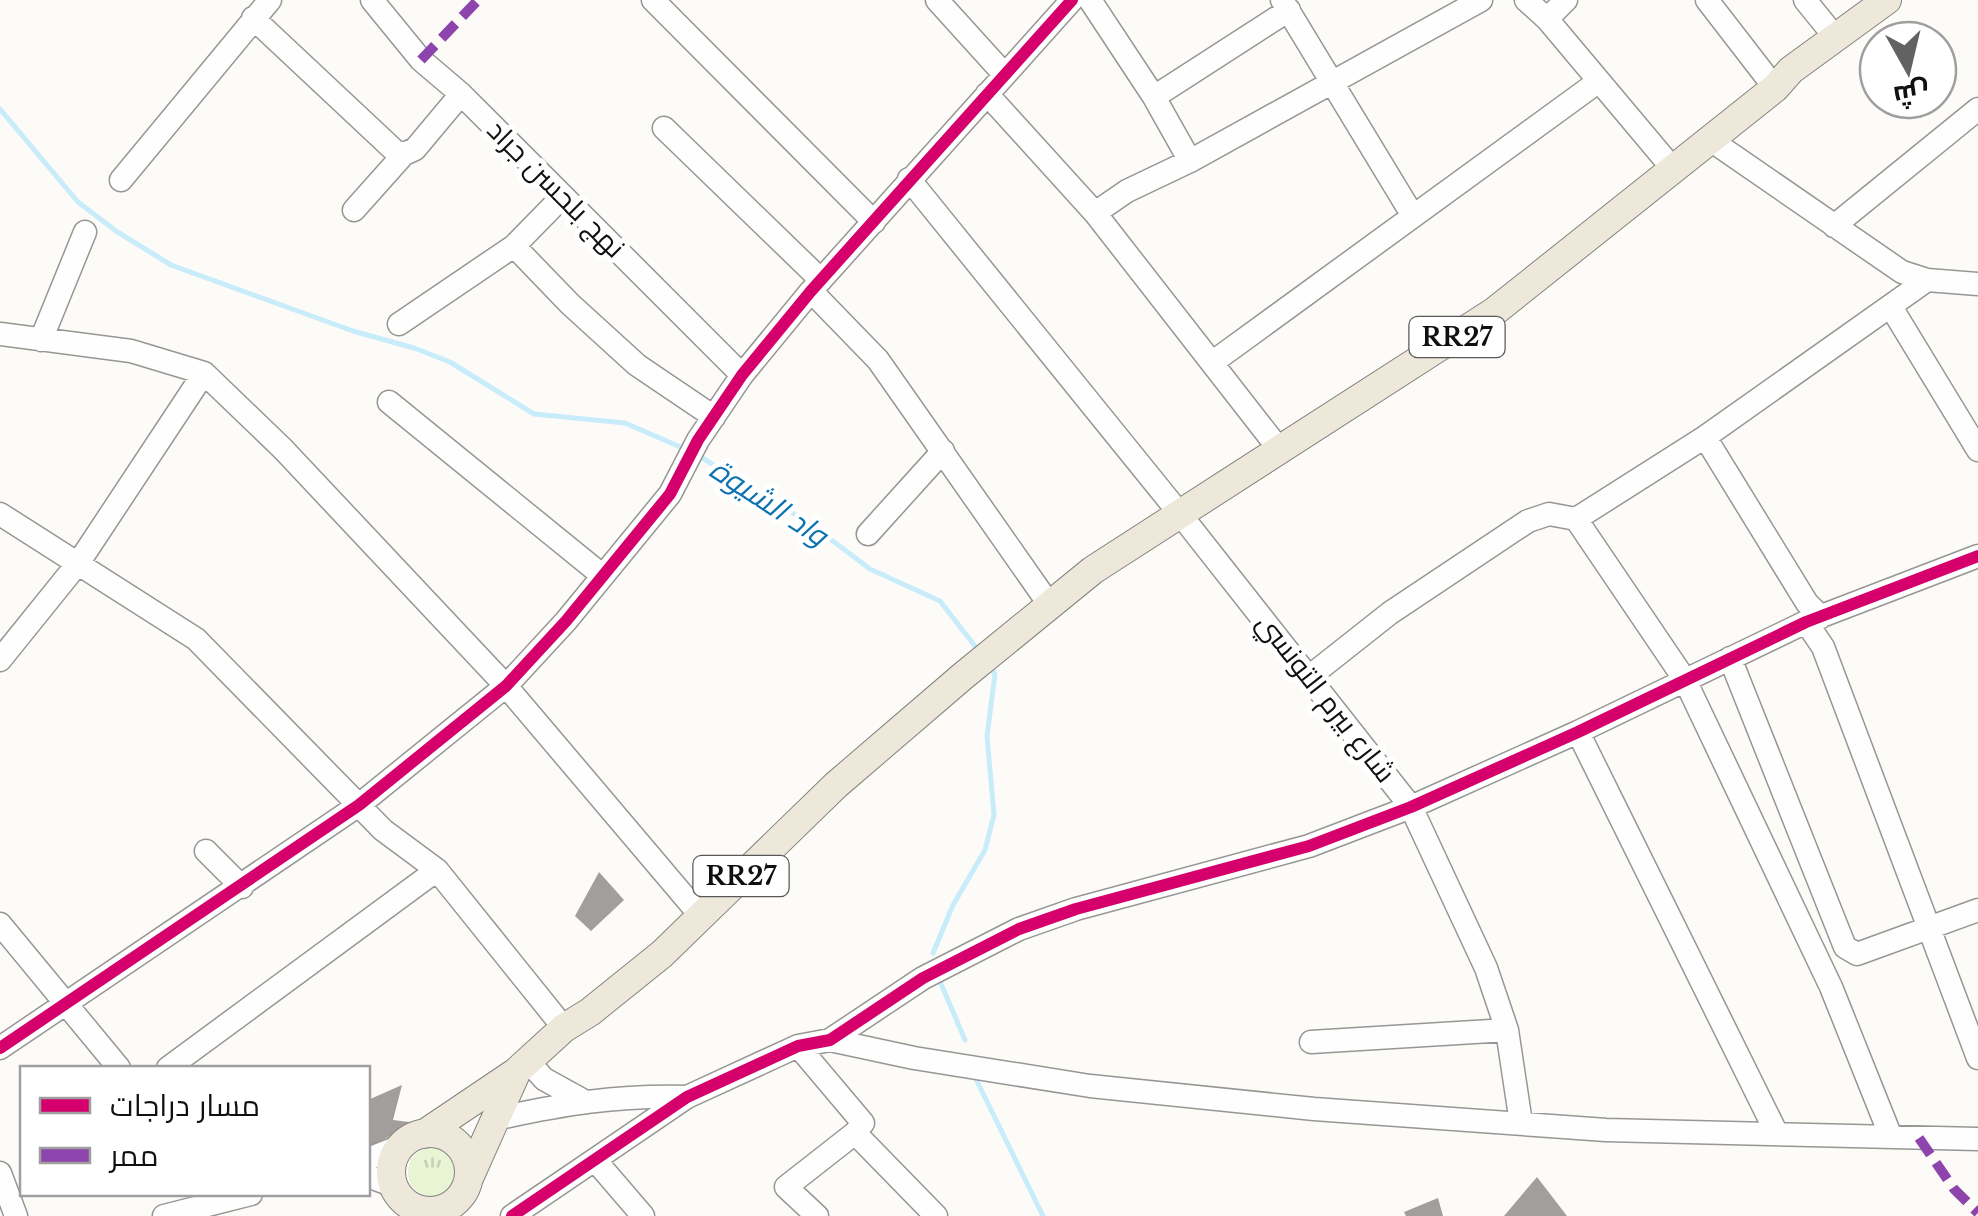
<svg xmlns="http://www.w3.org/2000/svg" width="1978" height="1216" font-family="'Libre Baskerville',Cairo,serif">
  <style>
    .grass { fill: url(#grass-tufts) }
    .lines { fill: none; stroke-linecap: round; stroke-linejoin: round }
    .stream { stroke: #c9ecfa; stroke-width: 5 }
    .building { fill: #a19e9b }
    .minor-casing { stroke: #969694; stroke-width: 25 }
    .major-casing { stroke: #848381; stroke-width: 30 }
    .minor { stroke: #fffefe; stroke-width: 22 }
    .major { stroke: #eee8da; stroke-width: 28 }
    .quiet { stroke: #8e44ad; stroke-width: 10; stroke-dasharray: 20 10; stroke-linecap: butt }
    .cycleway-casing { stroke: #fff; stroke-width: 19 }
    .cycleway { stroke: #d6006c; stroke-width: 12 }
    .labels { text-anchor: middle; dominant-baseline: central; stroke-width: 10; stroke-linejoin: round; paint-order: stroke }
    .shield { fill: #fff; stroke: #585858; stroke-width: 2.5 }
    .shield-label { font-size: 25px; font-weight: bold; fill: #101010 }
    .street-label { font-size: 28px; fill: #101010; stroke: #fff }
    .water-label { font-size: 30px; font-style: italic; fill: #0b72b1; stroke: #fff }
  </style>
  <defs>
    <pattern id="grass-tufts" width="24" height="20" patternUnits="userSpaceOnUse" patternTransform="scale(2.5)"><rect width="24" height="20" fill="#e8f4d4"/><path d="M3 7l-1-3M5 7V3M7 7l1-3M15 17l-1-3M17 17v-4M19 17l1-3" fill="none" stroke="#c6d0b5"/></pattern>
  </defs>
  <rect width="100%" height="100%" fill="#fcfbf7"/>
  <path class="grass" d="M408 1172a25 25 0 1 1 50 0a25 25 0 1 1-50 0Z"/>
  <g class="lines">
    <path class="stream" d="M0,109l78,93 38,29 55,34 182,66 61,17 36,14 84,52 91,9 60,26
      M699,456l110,67 61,46 70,32 38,49
      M933,953l20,-48 32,-55 9,-35 -7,-79 8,-62 -5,-7
      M939,979l26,61
      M974,1075l69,141"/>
  </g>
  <path class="building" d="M599,872l25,28 -33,31 -16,-15z
    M402,1085l-9,35 24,3 -49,24v-47z
    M1537,1177l30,39h-63z
    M1438,1198l5,18h-37l-2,-4z"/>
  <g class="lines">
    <defs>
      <path id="minor" d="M372,0l49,60 40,34 281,281
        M653,0l221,222
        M937,0l67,74
        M1090,0l64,97 36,64
        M1282,0l131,216
        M1526,0l21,19 126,150
        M1707,0l68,88
        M1805,0l30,37
        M253,18l143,134 8,2 11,-5 46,-55
        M1547,19l19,-19
        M987,94l108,119 184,236
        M1154,97l135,-87
        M664,128l157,152
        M1709,139l193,133 25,8 51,4
        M909,179l271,335 231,293 75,161 21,62 14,93
        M121,180l149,-180
        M354,210l50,-56
        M1095,213l32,-22 63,-30 291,-161
        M1834,226l144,-117
        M514,246l56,58 67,61 77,52
        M811,291l67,69 171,244
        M1891,307l87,143
        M399,324l115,-78 49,-50
        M0,334l131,17 73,22 79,76 223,237 194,229
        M41,340l44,-108
        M1213,362l386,-281
        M389,402l214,174
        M1705,437l102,166 14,14
        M0,514l196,125 187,191 54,40 127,158
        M1576,519l129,-82 222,-157
        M868,534l75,-83
        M1806,622l17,25 155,411
        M1730,658l115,289 12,7 121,-44
        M0,660l79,-98 125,-189
        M1309,677l81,-64 138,-92 21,-7 27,5 109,161 146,307 60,150
        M1578,732l198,400
        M206,851l36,36
        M0,924l119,144
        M830,1040l84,18 176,28 224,23 292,21 372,9
        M1311,1042l196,-12
        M798,1046l65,77 -8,10 -69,54 31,29
        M0,1048l359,-243 147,-119 60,-65 104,-127 28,-54 44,-65 69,-84 261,-291
        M528,1061l16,18 38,21
        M168,1068l269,-198
        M495,1119c68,-15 122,-24 192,-22
        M855,1133l81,83
        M368,1159l33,-13
        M595,1160l48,56
        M0,1173l16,43
        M368,1176l26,10
        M164,1216l87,-22
        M512,1216l175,-119 111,-51 32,-6 93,-62 96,-49 57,-20 233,-63 102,-39 167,-75 228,-110 172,-66"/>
      <path id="major" d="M391 1172a39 39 0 1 1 78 0a39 39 0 1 1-78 0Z
        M424,1134l92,-62 48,-44 26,-16 72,-58 174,-169 127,-109 130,-106 402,-259 280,-223 16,-18 96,-70
        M469,1178l47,-105"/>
    </defs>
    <use href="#minor" class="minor-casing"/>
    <use href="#major" class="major-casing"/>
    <use href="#minor" class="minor"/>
    <use href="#major" class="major"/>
    <path class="quiet" d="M421,60l57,-60
      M1919,1138l35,51 24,24"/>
    <defs>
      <path id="cycleway" d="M0,1048l359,-243 147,-119 60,-65 104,-127 28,-54 44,-65 69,-84 261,-291
        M512,1216l175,-119 111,-51 32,-6 93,-62 96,-49 57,-20 233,-63 102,-39 167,-75 228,-110 172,-66"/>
    </defs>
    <use href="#cycleway" class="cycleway-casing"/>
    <use href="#cycleway" class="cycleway"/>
  </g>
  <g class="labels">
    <g class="shield">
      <rect x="1409.5" y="317" width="95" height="40" rx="8"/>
      <rect x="693.5" y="856" width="95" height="40" rx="8"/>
    </g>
    <g class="shield-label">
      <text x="1457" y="337">RR27</text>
      <text x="741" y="876">RR27</text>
    </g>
    <g class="street-label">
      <text transform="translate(556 189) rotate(45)">نهج بلحسن جراد</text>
      <text transform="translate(1326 698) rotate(52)">شارع بيرم التونسي</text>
    </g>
    <g class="water-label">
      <text transform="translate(769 502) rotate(33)">واد الشيوة</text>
    </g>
  </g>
  <rect x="20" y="1066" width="350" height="130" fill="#ffffff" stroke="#9f9f9f" stroke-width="2.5"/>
  <rect x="40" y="1098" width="50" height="15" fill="#d6006c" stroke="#9f9f9f" stroke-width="2.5"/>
  <text x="110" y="1116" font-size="30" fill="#101010">مسار دراجات</text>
  <rect x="40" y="1148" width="50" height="15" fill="#8e44ad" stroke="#9f9f9f" stroke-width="2.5"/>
  <text x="110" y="1166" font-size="30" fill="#101010">ممر</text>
  <g transform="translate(1908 70) rotate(172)"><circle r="48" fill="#ffffff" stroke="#9f9f9f" stroke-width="2.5"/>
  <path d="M0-8L18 38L0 25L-18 38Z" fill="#636261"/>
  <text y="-15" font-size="28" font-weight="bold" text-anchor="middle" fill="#101010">ش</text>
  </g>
</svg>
